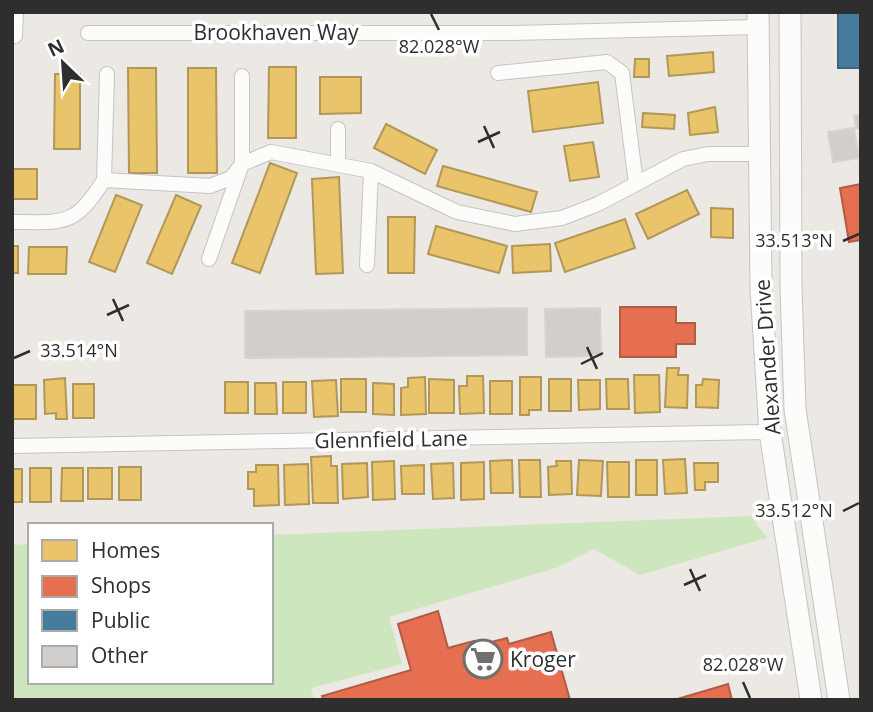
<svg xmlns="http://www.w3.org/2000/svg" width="873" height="712" font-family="'Open Sans',sans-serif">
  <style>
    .green { fill: #cee6be }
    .homes { fill: #e9c46a; stroke: #b19758; stroke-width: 2 }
    .shops { fill: #e76f51; stroke: #b05c46; stroke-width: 2 }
    .public { fill: #457b9d; stroke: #3e647c; stroke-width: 2 }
    .building { fill: #d1cecb; stroke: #d7d4d0; stroke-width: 2 }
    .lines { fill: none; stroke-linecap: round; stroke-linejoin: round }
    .street-casing { stroke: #c5c4c5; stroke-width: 16 }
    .secondary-casing { stroke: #c5c4c5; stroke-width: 23 }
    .street { stroke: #fcfcfb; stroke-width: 14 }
    .secondary { stroke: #fcfcfb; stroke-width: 21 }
    .ticks { fill: none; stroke: #2e2e2e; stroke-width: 2.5 }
    .labels { text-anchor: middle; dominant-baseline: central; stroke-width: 7; stroke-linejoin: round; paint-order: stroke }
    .street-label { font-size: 21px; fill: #2e2e2e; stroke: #fff }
    .poi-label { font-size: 21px; fill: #2e2e2e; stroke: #fff; text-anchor: start }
    .ticks-label { font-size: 18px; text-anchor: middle; fill: #2e2e2e; stroke: #fff; stroke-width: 7; stroke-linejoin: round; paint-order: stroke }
  </style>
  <rect width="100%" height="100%" fill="#ece8e4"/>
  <path class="green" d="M751,516l16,22 -127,37 -46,-26 -35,18 -170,50 13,47 -91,24 3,12h-302v-155l18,-1v138h241v-147z"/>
  <path class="homes" d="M713,52l1,20 -45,4 -2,-20z
    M635,59h14v18h-15z
    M269,67h27v71h-28z
    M128,68h28l1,105h-28z
    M188,68h28l1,105h-29z
    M55,74h25v75h-26z
    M320,77h41v36l-41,1z
    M598,82l5,41 -70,9 -5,-41z
    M715,107l3,25 -28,3 -2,-22z
    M643,113l32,2 -1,14 -32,-2z
    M386,124l51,26 -12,24 -51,-26z
    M593,142l6,35 -29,4 -6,-35z
    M270,163l27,10 -37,100 -28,-10z
    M443,166l94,26 -6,20 -94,-26z
    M12,169h25v30h-25z
    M339,177l4,96 -27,1 -4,-95z
    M687,190l12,24 -51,25 -12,-25z
    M116,195l26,10 -27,67 -26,-10z
    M176,195l25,11 -29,68 -25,-11z
    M711,208l22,1v29l-22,-1z
    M388,217h27l-1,56h-26z
    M625,219l10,29 -70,24 -10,-29z
    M436,226l71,20 -8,27 -71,-19z
    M550,244l1,27 -38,2 -1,-27z
    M12,246h6v27h-6z
    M29,247h38l-1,27h-38z
    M667,368h12l-1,7h10l-1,33 -22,-1z
    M634,375h25l1,37 -25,1z
    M467,376h16l1,37 -24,1 -1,-28h8z
    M425,377l1,37 -25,1v-27l7,-1v-9z
    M520,377h21v33h-12v5h-9z
    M65,378l2,41h-11v-6l-11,1 -1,-34z
    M341,379h25v33h-25z
    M429,379l25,1v33h-25z
    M549,379h22v32h-22z
    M606,379h22l1,30h-22z
    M703,379l16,1 -1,28 -22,-1v-22h6z
    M336,380l2,36 -24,1 -2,-36z
    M578,380h22v29l-21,1z
    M490,381h22v33h-22z
    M225,382h23v31h-23z
    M283,382h23v31h-23z
    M255,383h21l1,31h-22z
    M373,383l21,1v31l-21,-1z
    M73,384h21v34h-21z
    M13,385h23v34h-23z
    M331,456v10h6l1,37h-25l-2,-46z
    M685,459l2,34 -22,1 -2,-34z
    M512,460l1,33h-22l-1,-32z
    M519,460h21l1,37h-21z
    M579,460l24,1 -2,35 -24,-1z
    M636,460h21v35h-21z
    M394,461l1,38 -22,1 -1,-38z
    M556,461h15l1,33 -23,1 -1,-28 9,-1z
    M484,462v37l-23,1v-37z
    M607,462h22v35h-21z
    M367,463l1,34 -25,2 -1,-35z
    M453,463l1,35 -21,1 -2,-35z
    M694,463h24v19h-13v8h-10z
    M308,464l1,40 -24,1 -1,-40z
    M256,465h22l1,40 -25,1v-17h-6v-17h8z
    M424,465v29h-22l-1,-28z
    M119,467h22v33h-22z
    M30,468h21v34h-21z
    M62,468h21v33h-22z
    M88,468h24v31h-24z
    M12,469h10v33h-10z"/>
  <path class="shops" d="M861,184v56l-12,2 -9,-54z
    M620,307h56v16h19v21h-19v13h-56z
    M438,611l10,37 26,-7 2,5 31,-8 2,6 42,-12 19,68h-246l-2,-4 89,-26 -13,-46z
    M728,684l4,16h-58z"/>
  <path class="public" d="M838,12h23v56h-23z"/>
  <path class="building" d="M854,115h7v13h-5z
    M854,128l5,30 -26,4 -5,-30z
    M527,308v47l-282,3v-47z
    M600,308l1,48 -55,1 -1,-48z"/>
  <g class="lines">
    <defs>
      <path id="street" d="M88,33h424l246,-6
        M15,36l1,-24
        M498,73l109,-11 15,11 14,111
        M338,163v-34
        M104,180l3,-106
        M12,222c53,0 62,5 92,-42l106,6 21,-8 11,-14 29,-12 100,19 86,41 58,12 47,-6 36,-14 85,-45 25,-5h50
        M209,259l33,-95v-88
        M367,265l4,-94
        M12,446l758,-14"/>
      <path id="secondary" d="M758,12l3,276 9,144 41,268
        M790,12l1,275 4,122 44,291"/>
    </defs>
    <use href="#street" class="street-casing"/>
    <use href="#secondary" class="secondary-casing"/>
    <use href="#street" class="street"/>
    <use href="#secondary" class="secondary"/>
  </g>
  <path class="ticks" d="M431,14l8,16M484,126l10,22M478,142l22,-10M843,241l16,-7M113,299l10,22M107,315l22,-10M587,347l10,22M14,358l16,-7M581,364l22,-11M843,511l16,-8M690,569l10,22M684,585l22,-10M743,682l7,16"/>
  <defs>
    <symbol id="supermarket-ring" viewBox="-11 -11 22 22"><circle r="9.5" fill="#fff" stroke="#706f6e" stroke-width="1.5"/><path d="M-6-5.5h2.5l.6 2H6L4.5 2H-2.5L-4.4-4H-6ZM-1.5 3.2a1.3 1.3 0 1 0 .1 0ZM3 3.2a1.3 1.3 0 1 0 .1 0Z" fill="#706f6e"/></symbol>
  </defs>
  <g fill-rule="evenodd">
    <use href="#supermarket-ring" x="461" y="637" width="44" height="44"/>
  </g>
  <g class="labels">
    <g class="street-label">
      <text x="276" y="32">Brookhaven Way</text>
      <text transform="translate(767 357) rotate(-94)">Alexander Drive</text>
      <text transform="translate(391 439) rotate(-1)">Glennfield Lane</text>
    </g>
    <g class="poi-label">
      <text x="510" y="659">Kroger</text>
    </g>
  </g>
  <g class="ticks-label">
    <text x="439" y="53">82.028°W</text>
    <text x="794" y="247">33.513°N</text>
    <text x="79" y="357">33.514°N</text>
    <text x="794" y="517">33.512°N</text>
    <text x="743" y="671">82.028°W</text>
  </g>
  <rect width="873" height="712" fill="none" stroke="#2e2e2e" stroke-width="28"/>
  <rect x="28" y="523" width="245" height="161" fill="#ffffff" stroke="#ababab" stroke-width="2"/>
  <rect x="42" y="540" width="35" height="21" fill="#e9c46a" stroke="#ababab" stroke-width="2"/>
  <text x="91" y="558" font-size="21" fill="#2e2e2e">Homes</text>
  <rect x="42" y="576" width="35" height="21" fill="#e76f51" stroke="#ababab" stroke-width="2"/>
  <text x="91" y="593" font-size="21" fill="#2e2e2e">Shops</text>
  <rect x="42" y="610" width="35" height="21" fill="#457b9d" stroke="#ababab" stroke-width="2"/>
  <text x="91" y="628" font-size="21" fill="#2e2e2e">Public</text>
  <rect x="42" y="646" width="35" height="21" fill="#d1cecb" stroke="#ababab" stroke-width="2"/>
  <text x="91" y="663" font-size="21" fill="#2e2e2e">Other</text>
  <g transform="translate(63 63) rotate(335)" stroke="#ffffff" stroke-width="5" paint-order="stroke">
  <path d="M0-5L12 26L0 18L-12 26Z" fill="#2e2e2e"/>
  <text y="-10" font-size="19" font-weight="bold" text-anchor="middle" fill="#2e2e2e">N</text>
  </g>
</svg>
